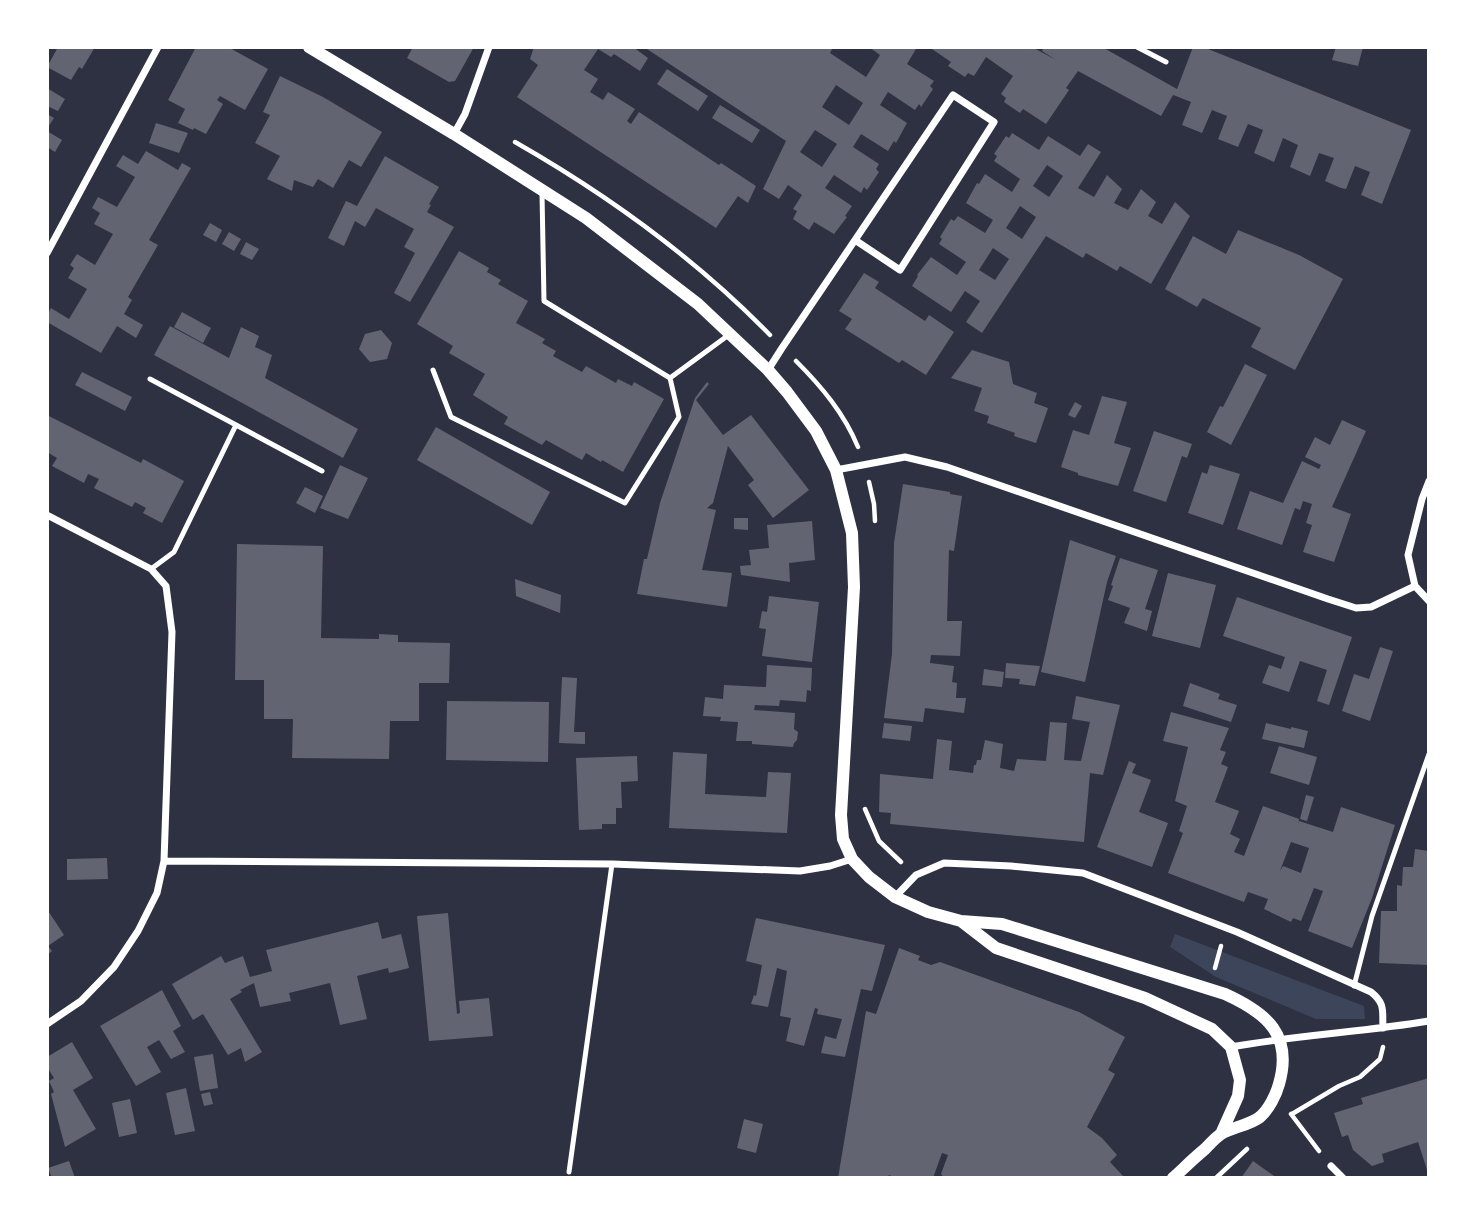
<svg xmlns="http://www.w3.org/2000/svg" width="1476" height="1225" font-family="Rubik,sans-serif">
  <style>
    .green { fill: #3c4559 }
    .building { fill: #626471; fill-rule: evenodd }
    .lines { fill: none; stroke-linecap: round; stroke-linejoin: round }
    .path { stroke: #fff; stroke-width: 4.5 }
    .service { stroke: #fff; stroke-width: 5 }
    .minor { stroke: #fff; stroke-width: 7 }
    .tertiary { stroke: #fff; stroke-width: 12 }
  </style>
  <rect width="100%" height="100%" fill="#2d3142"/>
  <path class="green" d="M1175,934l189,72 1,13h-49l-100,-42 -46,-30z"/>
  <path class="building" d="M58,47h37l-13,22 -3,-2 -8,13 -24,-13z
    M196,47h32l40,22 -23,41 -25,-14 -3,4 6,4 -17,30 -12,-6 -1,2 -15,-7 7,-14 -17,-9z
    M413,47h61l-19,34 -6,1 -42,-24z
    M534,47h99l15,11 -8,13 -26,-17 -3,3 -13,-8 -14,21 14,9 -8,13 13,8 5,-8 27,17 -8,12 4,3 8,-12 80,53 2,-2 35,23 -8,17 -10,-7 -22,32 -199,-131 21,-32 -8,-6z
    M644,47h189l-3,6 36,24 14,-22 -11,-8h45l2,2 -9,15 27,17 -4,5 3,3 -12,18 -2,-3 -4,6 -27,-18 -8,13 27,18 -11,20 -2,-2 -6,10 -27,-17 -8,13 26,17 -3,5 3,3 -12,18 -3,-3 -3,6 -27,-18 -9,13 27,18 -7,10 2,1 -13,17 -20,-12 -5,8 -16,-11 4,-8 -4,-2 9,-14 -14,-10 -9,14 -16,-10 23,-48zM836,85l27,18 -14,22 -27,-18zM815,130l22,14 -15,23 -22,-15z
    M929,47h103l24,13 -14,-9 2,-4h58l75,42 16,-42h10l208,83 -29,74 -21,-9 9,-23 -15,-6 -9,23 -5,-1 -16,-7 9,-23 -15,-5 -9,23 -20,-9 8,-22 -15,-7 -9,24 -20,-9 9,-23 -15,-6 -10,23 -20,-8 9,-23 -15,-6 -10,23 -20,-8 9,-23 -15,-6 -3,-1 -12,21 -83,-45 -12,17 3,2 -23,34 -23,-15 -3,4 -16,-11 2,-4 -5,-4 12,-18 -27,-19 -12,19 -6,-3 -3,4 -17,-11 3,-4z
    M1336,47h27l-5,19 -26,-6z
    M667,69l41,27 -10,15 -41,-27z
    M280,76l43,21 59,35 -21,35 -12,-7 -16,28 -15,-9 -5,8 -19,-7 -2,11 -25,-12 13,-23 -25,-13 15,-28 -7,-3z
    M47,88l18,11 -7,12 -11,-5z
    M720,105l40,25 -8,13 -40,-25z
    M47,114l7,4 -7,11z
    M156,123l32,10 -9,20 -30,-10z
    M47,131l15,9 -7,12 -8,-5z
    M1012,133l27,17 9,-14 32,20 8,-12 13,8 -23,36 16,9 13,-22 15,14 -8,14 14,7 13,-21 15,13 -8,14 14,8 13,-22 15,14 -39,68 -31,-18 -3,5 -31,-18 -3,5 -37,-22 -64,97 -16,-11 14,-21 -15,-10 -14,21 -39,-26 6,-10 -1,-1 14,-18 26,18 9,-13 -27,-18 3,-5 -2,-2 11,-18 3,2 4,-5 27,17 8,-13 -27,-17 11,-20 2,1 6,-10 27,18 8,-13 -26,-18 3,-5 -3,-2 12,-18 3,2zM1047,165l16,11 -14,21 -16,-11zM1020,206l16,11 -14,22 -16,-11zM993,248l16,11 -14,21 -16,-10z
    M146,151l32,19 4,-7 9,5 -42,72 9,5 -30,52 4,3 -8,14 19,11 -7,13 -19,-12 -16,27 -54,-31v-7l4,-7 18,11 18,-30 -19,-11 6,-10 -4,-3 7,-11 18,11 18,-31 -19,-10 6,-11 -8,-5 6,-11 19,10 18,-30 -19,-11 7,-11 15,9z
    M385,156l54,31 -10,17 2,1 -4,7 27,15 -44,75 -16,-9 21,-40 -11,-6 10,-18 -38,-21 -11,19 -10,-6 -11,25 -16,-8 18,-37 11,5z
    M210,223l12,7 -6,12 -13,-7z
    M1238,230l61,25 44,24 -48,91 -44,-23 10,-19 -58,-30 -6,9 -32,-18 28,-53 33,18z
    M229,232l12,7 -7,12 -12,-7z
    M246,242l13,7 -7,11 -12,-6z
    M459,251l30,17 -2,4 14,8 -3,4 30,17 -12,22 29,16 -3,4 14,8 -3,5 29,16 4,-6 30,17 2,-4 14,7 2,-4 30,17 -41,73 -21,-12 -1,2 -15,-9 -4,7 -36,-20 -4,5 -38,-21 4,-7 -35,-22 12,-21 -36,-21 4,-7 -36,-22z
    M864,273l15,9 -4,6 50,33 4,-6 25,17 -28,43 -24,-15 -3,3 -54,-34 7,-10 -13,-8z
    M182,312l29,16 -8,15 -29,-16z
    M170,326l59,32 12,-31 18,9 -4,11 17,8 -7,23 93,51 -15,29 -189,-103z
    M381,330l11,13 -5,16 -17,3 -11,-13 6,-15z
    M972,350l37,12 4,22 24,9 -3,10 14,5 -12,35 -22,-7 1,-3 -28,-10 2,-7 -15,-5 8,-23 -31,-10z
    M1245,364l22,11 -36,70 -24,-13 13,-26 3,1z
    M82,372l50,25 -7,14 -50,-26z
    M707,382l2,2 -13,16 27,35 28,-20 58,75 -36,28 -25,-33 6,-5 -26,-34 -15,57 -6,5 9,2 -14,60 30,3 -5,34 -90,-13 7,-35h3l13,-56 35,-105z
    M1102,396l25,6 -13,41 17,5 -13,38 -40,-11v-2l-17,-6 12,-37 16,5z
    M1075,402l7,4 -7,12 -7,-3z
    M47,415l94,48 2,-4 41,22 -22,42 -19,-10 3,-5 -11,-6 -3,5 -38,-19 5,-9 -11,-5 -4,9 -32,-17 5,-8 -10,-6z
    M1342,420l24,11 -34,76 19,7 -17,48 -31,-10 9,-27 -6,-2 6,-19 -9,-3 -3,9 -5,-2 -13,37 -45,-16 13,-38 33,12 19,-42 17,8 2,-4 -16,-8 10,-20 15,8z
    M436,427l114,65 -18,33 -115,-65z
    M1154,431l38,13 -5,14 -5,-2 -16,46 -33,-11z
    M340,465l28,13 -20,41 -28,-11z
    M1210,465l30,9 -17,51 -35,-12 14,-41 5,2z
    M903,484l47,8v2l12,2 -8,55 -5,-1 -2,71h15l-2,35 -29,-1 -1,8 24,3 -2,16 5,1 -1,15h10l-2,15 -39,-5 -2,14 -39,-4 8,-64 2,-111z
    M305,487l18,9 -8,17 -19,-10z
    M734,518h14v12l-14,-1z
    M812,521l3,39 -26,3 1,19 -49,-7 -1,-9 11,-1 -2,-15 20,-2 -2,-23z
    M1070,540l46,16 -9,26 -22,100 -44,-10z
    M237,544l86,2 -2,92 58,1v-5l19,1v7l52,1 -1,40h-30v38h-29l-1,38 -97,-1 1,-39h-29v-39h-29z
    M1120,558l38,12 -13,39 7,2 -5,20 -23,-8 6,-15 -22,-8 5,-14 -2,-1z
    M1168,573l48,12 -16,63 -48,-12z
    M515,579l46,16 -1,18 -44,-17z
    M769,596l50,6 -7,60 -50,-6 4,-27 -7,-1 3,-17 5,1z
    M1237,597l115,40 -23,68 -12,-4 10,-31 -27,-9 -11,31 -27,-9 7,-18 12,4 4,-12 -62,-21z
    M1380,647l13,4 -23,70 -28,-10 12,-37 15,5z
    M1006,663l34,3 -5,20 -16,-2 1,-5 -15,-1z
    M767,665l45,3 -1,23 -4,-1 -1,12 -26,-2 -1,6 -24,-1 -1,5 41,3 -1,16 4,3 -1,8 -3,3 -1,4 -41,-3v-3h-16l2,-19 -18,-1 1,-4 -18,-1 2,-19 18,2 1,-14 42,2z
    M984,669l20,3 -2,15 -20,-2z
    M562,677l15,1 -3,54h11v12l-26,-1z
    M1190,683l30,11 -2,5 19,6 -6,17 -48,-16z
    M1076,696l44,9 -17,70 -13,-2 -6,69 -194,-18 1,-11 -12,-1 1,-38 53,5 4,-40 15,2 -3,29 24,3 1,-8h2l1,-5h4l4,-20 18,4 -3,24 14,3 3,-12 29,2 4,-39 17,1 -3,37 17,1 9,-39 -18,-3z
    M447,701l102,1 -1,60 -102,-2z
    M1171,712l58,16 -9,22 6,2 -5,12 7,3 -13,35 24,9 -9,23 10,5 -6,13 10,4 19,-50 36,13 -1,8 1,-6 34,11 8,-25 54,18 -23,73 -20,50 -44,-17 15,-40 -9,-3 -13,33 -8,-3 -2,4 -27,-13 4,-10 -20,-7 -4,10 -76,-29 15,-40 -4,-2 8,-25 -12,-5 13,-54 -25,-6zM1291,842l18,6 -8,25 -18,-7 -3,5z
    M884,723l28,3 -2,15 -28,-3z
    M1266,723l25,6v-2l17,4 -4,17 -42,-9z
    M1279,746l38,11 -8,28 -39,-12z
    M673,752l34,2 -2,40 61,3 2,-25 23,1 -4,60 -118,-5z
    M637,756l1,25 -17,1 1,26h-6v16h-14v5l-23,1 -3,-72z
    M1129,761l7,3 -4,9 19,7 -12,32 29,11 -16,44 -55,-20z
    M1306,795l8,2 -7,24 -7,-2z
    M1415,849l14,2v114l-50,-2 2,-52h16v-26l5,1 1,-19h10z
    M107,858l1,21 -41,1v-21z
    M47,909l17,26 -16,11 4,5 -5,4z
    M448,913l9,101 3,-1 -1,-12 30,-3 4,38 -64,5 -12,-125z
    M756,918l129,27 -13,46 -11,-2 -16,68 -24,-4 4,-17 11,3 6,-20 -25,-5 1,-5 -3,-1 -11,38 -18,-5 5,-23 -11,-2 7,-45 -10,-3 -9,39 -17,-3 3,-9 2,1 6,-31 -16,-4z
    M378,922l4,17 19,-5 8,34 -20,5 -1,-5 -31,8 10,43 -27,6 -10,-42 -41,10 2,8 -31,6 -6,-24 -14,7 2,2 -12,7 32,53 -17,10 -4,-14 -13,7 -25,-41 -10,6 -21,-36 49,-28 4,7 18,-7 7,21 22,-6 -6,-21z
    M899,948l21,8 -2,4 13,5 9,-3 139,50 46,25 -17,33 7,4 -28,53 15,11 15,17 -7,7 13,14 -2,2h-177l-3,-4 7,-19 -6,-2 -9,25h-37l-7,-3 -2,3h-49l28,-167 10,3z
    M162,990l19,36 -8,5 12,21 -14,7 -12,-19 -12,7 14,25 -25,14 -36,-60z
    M72,1042l21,36 -20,12 23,39 -31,18 -14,-53 3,-2 -5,-11 5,-3 -7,-11v-10z
    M213,1054l5,34 -18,3 -6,-34z
    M1429,1078v98l-11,-34 -36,12 2,8 -12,4 -19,-16 -5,-15 -6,2 -8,-24 29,-9 -2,-6z
    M186,1088l9,43 -20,4 -9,-42z
    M210,1092l3,12 -9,2 -3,-12z
    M130,1099l7,34 -18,4 -7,-34z
    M744,1119l19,5 -7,29 -19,-5z
    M69,1161l6,17h-23l-4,-10z
    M1253,1161l24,17h-36z"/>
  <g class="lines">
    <path class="path" d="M515,142c91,52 182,118 255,193
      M796,361c25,25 48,52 62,86
      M869,482l5,22 1,17
      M865,809l14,32 22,21
      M1215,968l6,-22
      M1291,1114l28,37
      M1292,1114l47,-28 21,-9 20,-18 3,-12
      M1216,1178l31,-29"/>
    <path class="service" d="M1137,47l29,15
      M542,193l2,108 126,77 60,-44
      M433,370l18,47 174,86 54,-86 -9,-39
      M150,379l172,92
      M151,569l23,-17 62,-127
      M1354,986l18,-70 57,-162
      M569,1172l43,-308"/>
    <path class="minor" d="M454,134l11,-20 24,-67
      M47,253l111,-206
      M768,370l14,-22 171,-253 41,27 -94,148 -45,-30
      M836,470l69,-13 42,10 381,132 28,9 15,-1 44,-21
      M47,515l104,54 15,17 6,46 -8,229 -7,32 -19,38 -24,36 -33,34 -34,23
      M1415,586l-7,-31 14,-56 7,-18
      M1415,586l14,15
      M164,861l448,3 188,7 30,-5 22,-7
      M895,897l21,-22 28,-12 67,3 72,7 154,59 134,60c15,12 11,19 12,36
      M1231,1047c66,-12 132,-15 198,-26
      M1331,1166l12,12"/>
    <path class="tertiary" d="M309,47l145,87 132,84 112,86 70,66 19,22 29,39 20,39 16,63 2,54 -13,228 2,24 9,20 17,18 26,20 33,15 33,9 41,3 223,70c42,19 68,41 54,90 -3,11 -10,25 -19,33 -10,8 -27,10 -39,17 -6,4 -11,10 -16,15 -11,9 -21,19 -32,29
      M961,921l35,27 149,50 67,31 19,18 9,33 -2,16 -17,38"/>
  </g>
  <rect width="1476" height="1225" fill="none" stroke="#ffffff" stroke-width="98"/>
</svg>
